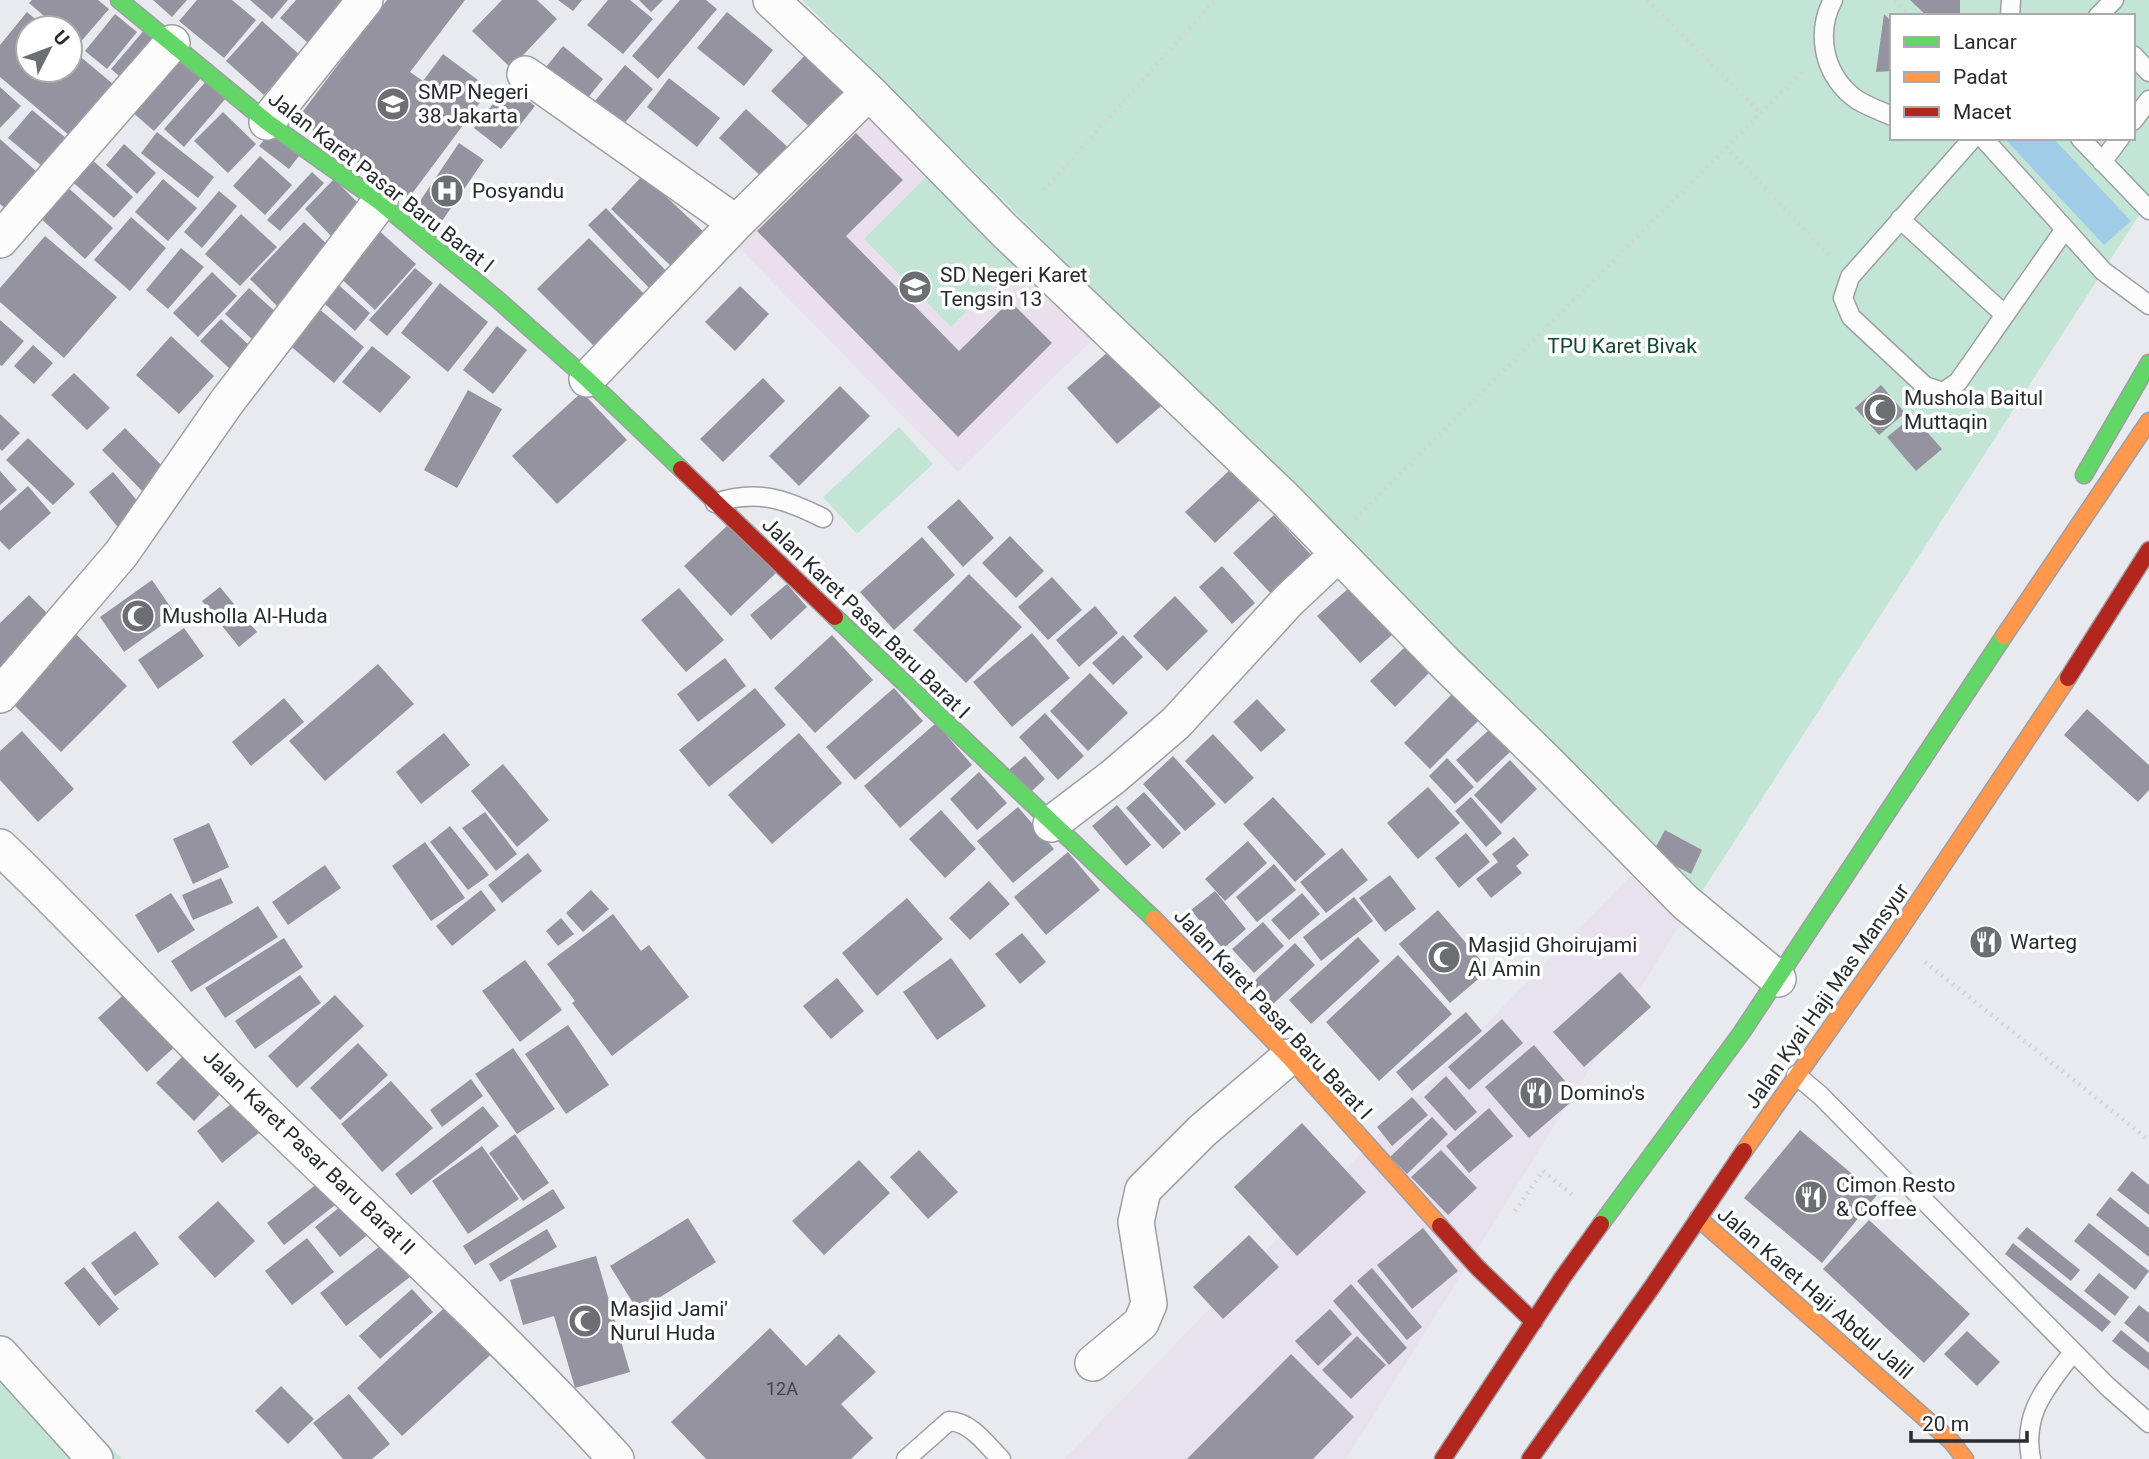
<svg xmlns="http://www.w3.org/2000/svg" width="2149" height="1459" font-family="Roboto,sans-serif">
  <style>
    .commercial { fill: #e8e1ee }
    .education { fill: #eae0ec }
    .green { fill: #c3e5d6; fill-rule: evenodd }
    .water { fill: #a0cce8 }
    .building { fill: #94939f }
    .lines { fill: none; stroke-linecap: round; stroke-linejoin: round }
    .lane-casing { stroke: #9d9fa3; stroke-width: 21 }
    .street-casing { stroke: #9d9fa3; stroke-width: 38 }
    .fast-casing { stroke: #9d9fa3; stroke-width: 19 }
    .slow-casing { stroke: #9d9fa3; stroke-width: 19 }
    .jam-casing { stroke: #9d9fa3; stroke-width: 19 }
    .path { stroke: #d4d5d6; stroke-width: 4.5; stroke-dasharray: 2 5; stroke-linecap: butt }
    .lane { stroke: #fcfcfd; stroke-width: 18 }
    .street { stroke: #fcfcfd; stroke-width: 35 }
    .fast { stroke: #63d668; stroke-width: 16 }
    .slow { stroke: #ff974d; stroke-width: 16 }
    .jam { stroke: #b3261e; stroke-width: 16 }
    .labels { text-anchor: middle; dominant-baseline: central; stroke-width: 7; stroke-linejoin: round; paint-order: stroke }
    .number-label { font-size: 18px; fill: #44454b }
    .poi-label { font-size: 21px; fill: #292b2f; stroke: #fff; text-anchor: start }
    .street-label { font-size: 21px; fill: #292b2f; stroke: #fff }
    .park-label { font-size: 21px; fill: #134832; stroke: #fff }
  </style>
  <rect width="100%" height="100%" fill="#e8eaf0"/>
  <path class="commercial" d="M1633,873l48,50 -335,536h-282z"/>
  <path class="education" d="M872,103l226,231 -140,138 -226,-231z"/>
  <path class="green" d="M802,0h1347v200l-452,699 -290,-286 -325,-334zM1892,16h241v122h-241z
    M927,176l87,88 -63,63 -87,-88z
    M899,427l34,37 -76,70 -34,-37z
    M0,1334l122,125h-122z"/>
  <path class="water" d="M2004,138h49l78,83 -27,24z"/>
  <path class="building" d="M32,0h66l11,9 -31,36 -8,-7v-10h-12l-29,-25z
    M153,0h34l-15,17z
    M197,0h35l24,20 -32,38 -45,-37z
    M250,0h38l-16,19z
    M296,0h50l-38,43 -28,-25z
    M387,0h78l-55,72 13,9 20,-27 47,35 -82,110 -111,-80z
    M502,0h35l20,19 -46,49 -39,-37z
    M558,0h24l-9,11z
    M608,0h22l23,19 -30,35 -36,-29z
    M639,0h24l-12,12z
    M680,0h26l11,9 -59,70 -26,-23z
    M1910,0h50v16h-33z
    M27,12l19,16h-18v42h42v-22l49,41 -43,52 -76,-64v-32z
    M727,12l46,38 -29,36 -47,-38z
    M115,14l22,18 -30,37 -22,-18z
    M1884,14l8,8v49l-16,1z
    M262,21l38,34 -36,40 -38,-34z
    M145,29l18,16 -33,40 -19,-16z
    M563,46l40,33 -21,26 -40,-33z
    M810,50l43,41 -39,40 -43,-40z
    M180,56l23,20 -49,55 -23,-20z
    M625,65l28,24 -36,43 -28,-24z
    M669,78l51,40 -23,29 -50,-40z
    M208,79l19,18 -43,50 -20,-18z
    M508,85l27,21 -34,43 -27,-21z
    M0,87l21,19 -21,22z
    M746,109l46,42 -27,29 -46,-42z
    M32,110l41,34 -24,28 -41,-34z
    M223,112l33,32 -28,29 -34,-32z
    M273,129l29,23 -13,17 -30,-23z
    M157,132l57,45 -16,21 -57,-45z
    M856,133l47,47 -57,56 113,115 51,-50 42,42 -94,94 -201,-206z
    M0,139l46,41 -32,36 -14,-12z
    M459,143l25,17 -42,61 -24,-17z
    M124,144l32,29 -19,21 -31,-29z
    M88,156l45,41 -19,21 -46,-40z
    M260,156l32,29 -27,30 -32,-29z
    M312,172l12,11 -44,48 -13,-11z
    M643,175l63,59 -33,34 -62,-59z
    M163,179l34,29 -29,33 -33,-29z
    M334,179l31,31 -30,30 -30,-31z
    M64,184l49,44 -28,31 -49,-45z
    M219,191l18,15 -35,42 -18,-16z
    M606,208l65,68 -17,17 -66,-68z
    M241,214l36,33 -37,39 -35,-32z
    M131,217l35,31 -36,43 -36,-31z
    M304,222l30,29 -55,57 -29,-29z
    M375,227l41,37 -41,46 -41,-38z
    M45,236l72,61 -53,61 -64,-56v-14z
    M589,238l63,64 -51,51 -64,-64z
    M181,248l23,19 -36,42 -22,-19z
    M415,268l18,15 -46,53 -18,-16z
    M212,272l25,24 -39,41 -25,-24z
    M332,279l38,34 -15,18 -38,-34z
    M440,283l48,39 -40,50 -47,-39z
    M740,286l29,28 -34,37 -30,-29z
    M249,288l29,26 -24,27 -29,-27z
    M311,302l53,45 -30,36 -53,-45z
    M221,319l30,28 -21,22 -30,-28z
    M0,320l24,21 -22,25 -2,-1z
    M497,326l30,24 -34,44 -30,-24z
    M171,336l43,40 -35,38 -43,-39z
    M1117,344l50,57 -50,43 -50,-56z
    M33,345l20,18 -19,21 -20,-18z
    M372,346l39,31 -31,36 -38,-31z
    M74,373l36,35 -23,22 -36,-35z
    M763,378l22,23 -62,61 -23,-23z
    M1881,385l24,28 -26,22 -24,-27z
    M840,386l30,30 -71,70 -30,-30z
    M468,390l34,19 -45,79 -33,-18z
    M582,392l45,48 -70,64 -45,-48z
    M0,414l20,19 -18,18 -2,-2z
    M1913,416l29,33 -26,22 -29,-34z
    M125,428l42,43 -23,22 -42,-43z
    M28,438l47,46 -22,21 -47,-45z
    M1232,468l29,31 -46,44 -30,-31z
    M0,471l17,19 -17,15z
    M113,472l32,38 -24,21 -32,-39z
    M28,486l23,27 -42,37 -9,-9v-30z
    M959,499l35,39 -31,29 -36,-40z
    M1274,515l41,44 -41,38 -41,-44z
    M729,524l47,49 -45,43 -47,-50z
    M1010,536l34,35 -28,27 -34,-35z
    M922,537l33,38 -61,55 -34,-38z
    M1222,566l33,37 -23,21 -33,-37z
    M969,574l53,53 -56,56 -53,-53z
    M1052,577l30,33 -34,30 -30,-33z
    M152,580l24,35 -52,37 -24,-35z
    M787,584l20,23 -36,33 -21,-25z
    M220,587l37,45 -18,15 -37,-46z
    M679,588l45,52 -38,32 -45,-52z
    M1349,588l43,47 -32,28 -43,-47z
    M29,595l26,26 -55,54v-52z
    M1175,596l33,35 -41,40 -34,-35z
    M1095,606l23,27 -39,34 -23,-27z
    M184,628l20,28 -46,33 -20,-29z
    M1032,633l38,45 -58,49 -39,-45z
    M76,634l51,52 -66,66 -52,-52z
    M832,635l41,45 -58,53 -41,-45z
    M1123,635l20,22 -30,28 -21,-22z
    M1407,645l25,25 -37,37 -25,-26z
    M725,658l21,28 -48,36 -21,-28z
    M378,664l36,40 -89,77 -36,-40z
    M1090,673l38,40 -40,38 -38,-40z
    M755,688l31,37 -77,62 -30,-37z
    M894,688l29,33 -68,59 -29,-33z
    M1454,692l27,26 -51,51 -26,-26z
    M284,698l20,24 -53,44 -19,-24z
    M1257,699l29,31 -25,22 -28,-30z
    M2087,709l62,56v25l-11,12 -74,-67z
    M1045,713l39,43 -26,24 -39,-43z
    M936,723l36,42 -72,63 -36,-42z
    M1490,729l20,23 -33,31 -21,-23z
    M22,731l52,58 -36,33 -38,-42v-29z
    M444,733l26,32 -49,39 -25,-32z
    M799,733l43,50 -70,61 -44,-49z
    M1213,734l41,44 -29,26 -40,-43z
    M1025,756l20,23 -20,18 -20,-24z
    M1173,756l43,48 -31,27 -42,-47z
    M1447,758l27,29 -19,17 -26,-28z
    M1510,760l27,29 -36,35 -27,-29z
    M503,764l46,56 -32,27 -46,-56z
    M979,772l28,31 -30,27 -27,-31z
    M1428,787l32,36 -42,36 -31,-36z
    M1144,792l37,41 -18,16 -37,-41z
    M1273,797l53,57 -31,28 -52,-58z
    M1471,797l31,36 -16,14 -31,-36z
    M1117,805l34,40 -25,21 -34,-40z
    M1018,807l36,42 -41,34 -36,-42z
    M941,810l35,39 -31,29 -36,-39z
    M485,812l32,42 -21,17 -34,-43z
    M209,823l20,44 -36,17 -20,-45z
    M450,826l39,49 -21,15 -38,-48z
    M1665,830l37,20 -11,24 -39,-20z
    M1466,833l24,29 -31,26 -24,-30z
    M1514,837l15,18 -13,11 6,7 -31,25 -15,-19 22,-17 -6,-8z
    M1248,841l19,22 -42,38 -20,-22z
    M425,842l40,56 -34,23 -39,-55z
    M1342,848l26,32 -42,33 -26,-31z
    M1068,852l32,38 -54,45 -32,-38z
    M528,853l14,18 -40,32 -14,-18z
    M1274,864l22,26 -39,32 -21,-25z
    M325,865l16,23 -53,37 -16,-23z
    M1390,875l26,34 -31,23 -26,-34z
    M221,878l12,25 -40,17 -11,-25z
    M989,881l21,23 -40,36 -21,-22z
    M481,890l15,20 -44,36 -16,-20z
    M591,890l18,19 -26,23 -17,-19z
    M1215,891l31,38 -23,20 -32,-39z
    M171,893l24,37 -37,23 -23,-38z
    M1302,893l18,21 -31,26 -18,-20z
    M1354,897l19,24 -52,40 -18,-24z
    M907,898l36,41 -66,57 -35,-43z
    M258,906l20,31 -87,55 -20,-31z
    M1438,910l51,60 -39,33 -51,-59z
    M613,914l28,37 8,-6 40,52 -77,59 -40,-53 3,-2 -28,-37z
    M561,918l13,16 -16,12 -12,-15z
    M1263,922l21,24 -30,27 -22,-24z
    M1022,933l24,29 -26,22 -25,-30z
    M1358,937l22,24 -69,63 -22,-24z
    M284,938l19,29 -78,51 -20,-30z
    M1295,943l20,22 -43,40 -20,-22z
    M1398,955l54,59 -73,67 -53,-59z
    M951,958l35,48 -49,34 -34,-48z
    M525,960l37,50 -42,32 -38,-51z
    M1620,972l31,35 -67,60 -31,-35z
    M300,975l21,28 -66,46 -20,-28z
    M837,978l27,33 -33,28 -28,-33z
    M132,987l49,54 -34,31 -49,-54z
    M335,995l29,31 -67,62 -29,-32z
    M1466,1012l16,19 -70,60 -16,-19z
    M1502,1019l21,24 -54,47 -21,-23z
    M568,1025l41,60 -43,29 -41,-60z
    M358,1043l30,32 -48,45 -30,-32z
    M1534,1045l44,51 -49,42 -44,-51z
    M513,1048l42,61 -38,25 -42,-60z
    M189,1050l38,37 -33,34 -38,-38z
    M1446,1076l31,36 -22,19 -31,-34z
    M471,1079l12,17 -41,31 -12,-17z
    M391,1081l42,47 -51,44 -41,-48z
    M240,1097l25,31 -43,35 -25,-32z
    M1412,1097l16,18 -36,31 -15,-19z
    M483,1106l16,20 -88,69 -16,-21z
    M1489,1108l24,28 -44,37 -23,-27z
    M1432,1117l16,17 -41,40 -17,-17z
    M1302,1123l64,69 -69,64 -63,-69z
    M1800,1130l77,65 -55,68 -78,-65z
    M515,1134l34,49 -26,18 -34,-48z
    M482,1146l37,53 -51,35 -36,-53z
    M919,1150l39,42 -30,27 -38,-42z
    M1441,1150l36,38 -29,27 -37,-38z
    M859,1160l31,33 -66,62 -32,-34z
    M2132,1171l17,14v30l-32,-25z
    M327,1176l17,22 -60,47 -17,-22z
    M553,1189l12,19 -90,57 -12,-19z
    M2110,1197l39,31v29l-53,-42z
    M351,1198l24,31 -35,28 -25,-30z
    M218,1201l37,40 -40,37 -37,-41z
    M688,1218l28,44 -78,49 -28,-45z
    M1869,1220l101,94 -46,49 -101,-94z
    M2089,1223l60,48 -14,19 -61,-49z
    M2027,1227l53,43 -9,11 -54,-43z
    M1423,1228l35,43 -46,38 -35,-44z
    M547,1229l10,18 -57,35 -11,-18z
    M135,1231l24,33 -44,32 -24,-33z
    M1249,1235l30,32 -56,52 -30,-32z
    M307,1238l27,34 -42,33 -27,-34z
    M384,1243l26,34 -64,49 -26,-33z
    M2013,1243l98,79 -9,10 -97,-78z
    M596,1256l34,116 -55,16 -21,-72 -31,9 -13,-45z
    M84,1267l35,42 -20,17 -35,-43z
    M1372,1268l50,59 -15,13 -50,-59z
    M2099,1273l30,24 -14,19 -31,-25z
    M1351,1284l56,64 -18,17 -56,-64z
    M412,1289l21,23 -53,47 -21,-23z
    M453,1300l45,48 -96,88 -45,-48z
    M2139,1305l10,8v30l-25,-20z
    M1330,1309l22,25 -34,32 -23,-25z
    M770,1328l36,38 33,-32 37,38 -35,32 32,34 -22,21h-145l-35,-37z
    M2121,1330l28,23v17l-37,-29z
    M1967,1331l33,31 -23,24 -33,-32z
    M1357,1336l29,29 -35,34 -29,-29z
    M1291,1354l63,63 -41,42h-126z
    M281,1386l33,33 -26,25 -33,-33z
    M349,1394l41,50 -18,15h-29l-30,-36z"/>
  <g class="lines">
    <defs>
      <path id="lane" d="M1833,0c-17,32 -10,72 19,96 10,9 27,14 40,20
        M2010,16l1,-16
        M2098,16l16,-16
        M2133,55l16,17
        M2133,121l16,-21
        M1973,138l-123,139 -7,21 8,19 74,69 18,6 15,-10 107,-153
        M1983,138l120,133 46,34
        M2080,138l69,72
        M2102,162l18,-24
        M1900,219l105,96
        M715,503c42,-14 70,-4 108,15
        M1796,1075l24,20 287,291 42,37
        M906,1459l43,-38c22,1 37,23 52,38
        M2031,1459c-9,-47 16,-72 42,-107"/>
      <path id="street" d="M771,0l98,92 135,138 280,268 160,164 105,102 136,138 93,77
        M525,74l211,149
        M267,122l98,-122
        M0,240l172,-197
        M587,379l149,-156 133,-131
        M0,695l121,-141 105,-151 154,-201
        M1051,824l62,-47 63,-54 112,-122 50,-47
        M0,847c76,72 146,149 220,222 132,130 271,253 396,390
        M0,1354l95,105
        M1093,1363l48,-40 8,-19 -13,-82 7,-32 59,-59 87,-74"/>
      <path id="fast" d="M119,0l148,122 113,80 117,97 90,80 94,90
        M2084,475l65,-112
        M835,617l319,302
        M1601,1224l141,-192 262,-396"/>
      <path id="slow" d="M2004,636l145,-215
        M1154,919l135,138 151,169
        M1744,1151l150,-213 174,-260
        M1698,1218l253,223 14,18"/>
      <path id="jam" d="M681,469l154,148
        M2068,678l81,-128
        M1440,1226l38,42 56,54
        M1443,1459l120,-182 38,-53
        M1530,1459l122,-172 92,-136"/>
    </defs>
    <use href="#lane" class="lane-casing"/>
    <use href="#street" class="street-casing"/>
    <use href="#fast" class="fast-casing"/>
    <use href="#slow" class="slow-casing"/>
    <use href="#jam" class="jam-casing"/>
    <path class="path" d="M1647,0l114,113
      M1895,0l15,16
      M1726,147l104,109
      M1044,190l171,-190
      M1355,519l447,-447
      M1925,962l224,178
      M1515,1211l28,-40 32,26"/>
    <use href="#lane" class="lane"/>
    <use href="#street" class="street"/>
    <use href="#fast" class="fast"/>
    <use href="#slow" class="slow"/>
    <use href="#jam" class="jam"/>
  </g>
  <defs>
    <symbol id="school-disc" viewBox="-11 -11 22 22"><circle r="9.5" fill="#6c6e73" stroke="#fff"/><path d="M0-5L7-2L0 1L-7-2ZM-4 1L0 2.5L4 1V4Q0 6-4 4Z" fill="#fff"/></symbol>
    <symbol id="hospital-disc" viewBox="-11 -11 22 22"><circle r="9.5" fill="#6c6e73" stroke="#fff"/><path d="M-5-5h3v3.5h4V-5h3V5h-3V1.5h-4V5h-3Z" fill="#fff"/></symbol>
    <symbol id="mosque-disc" viewBox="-11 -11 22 22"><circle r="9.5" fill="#6c6e73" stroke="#fff"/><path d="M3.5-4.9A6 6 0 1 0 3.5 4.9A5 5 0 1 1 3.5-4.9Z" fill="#fff"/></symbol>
    <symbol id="restaurant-disc" viewBox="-11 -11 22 22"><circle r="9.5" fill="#6c6e73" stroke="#fff"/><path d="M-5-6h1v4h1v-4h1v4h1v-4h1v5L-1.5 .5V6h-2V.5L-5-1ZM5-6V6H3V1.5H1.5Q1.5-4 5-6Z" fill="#fff"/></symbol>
  </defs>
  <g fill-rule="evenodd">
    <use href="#school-disc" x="374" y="85" width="38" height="38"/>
    <use href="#hospital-disc" x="428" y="172" width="38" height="38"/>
    <use href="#school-disc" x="896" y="268" width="38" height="38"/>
    <use href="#mosque-disc" x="1861" y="391" width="38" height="38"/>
    <use href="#mosque-disc" x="119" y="597" width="38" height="38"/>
    <use href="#restaurant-disc" x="1967" y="923" width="38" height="38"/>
    <use href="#mosque-disc" x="1425" y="938" width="38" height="38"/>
    <use href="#restaurant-disc" x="1517" y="1074" width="38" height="38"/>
    <use href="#restaurant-disc" x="1792" y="1178" width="38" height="38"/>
    <use href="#mosque-disc" x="566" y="1302" width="38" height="38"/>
  </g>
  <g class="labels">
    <g class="number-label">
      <text x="782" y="1388">12A</text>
    </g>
    <g class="poi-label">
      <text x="418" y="92">SMP Negeri<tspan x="418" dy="24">38 Jakarta</tspan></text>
      <text x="472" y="191">Posyandu</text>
      <text x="940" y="275">SD Negeri Karet<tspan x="940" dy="24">Tengsin 13</tspan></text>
      <text x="1904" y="398">Mushola Baitul<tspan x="1904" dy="24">Muttaqin</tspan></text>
      <text x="162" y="616">Musholla Al-Huda</text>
      <text x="2010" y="942">Warteg</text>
      <text x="1468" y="945">Masjid Ghoirujami<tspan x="1468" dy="24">Al Amin</tspan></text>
      <text x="1560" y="1093">Domino's</text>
      <text x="1836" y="1185">Cimon Resto<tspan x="1836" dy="24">&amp; Coffee</tspan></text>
      <text x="610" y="1309">Masjid Jami'<tspan x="610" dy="24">Nurul Huda</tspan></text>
    </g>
    <g class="street-label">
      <text transform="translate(381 182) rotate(38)">Jalan Karet Pasar Baru Barat I</text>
      <text transform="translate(866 618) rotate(44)">Jalan Karet Pasar Baru Barat I</text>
      <text transform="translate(1827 996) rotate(-55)">Jalan Kyai Haji Mas Mansyur</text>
      <text transform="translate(1273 1014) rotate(47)">Jalan Karet Pasar Baru Barat I</text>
      <text transform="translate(309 1152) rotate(44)">Jalan Karet Pasar Baru Barat II</text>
      <text transform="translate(1815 1293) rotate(41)">Jalan Karet Haji Abdul Jalil</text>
    </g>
    <g class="park-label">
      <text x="1622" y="346">TPU Karet Bivak</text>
    </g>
  </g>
  <rect x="1890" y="14" width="245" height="126" fill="#ffffff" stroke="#a9aaac" stroke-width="2"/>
  <rect x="1904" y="37" width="35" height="10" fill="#63d668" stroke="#a9aaac" stroke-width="2"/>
  <text x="1953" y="49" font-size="21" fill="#292b2f">Lancar</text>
  <rect x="1904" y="72" width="35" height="10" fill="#ff974d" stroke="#a9aaac" stroke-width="2"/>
  <text x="1953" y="84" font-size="21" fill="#292b2f">Padat</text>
  <rect x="1904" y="107" width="35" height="10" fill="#b3261e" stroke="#a9aaac" stroke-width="2"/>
  <text x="1953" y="119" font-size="21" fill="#292b2f">Macet</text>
  <g transform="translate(49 49) rotate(48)"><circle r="33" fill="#ffffff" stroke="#a9aaac" stroke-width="2"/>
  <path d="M0-5L12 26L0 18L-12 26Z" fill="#6c6e73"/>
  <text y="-10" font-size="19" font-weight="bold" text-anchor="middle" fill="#292b2f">U</text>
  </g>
  <path d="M1911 1431v10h116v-10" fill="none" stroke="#292b2f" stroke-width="3.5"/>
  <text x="1922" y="1431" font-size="21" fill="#292b2f" stroke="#ffffff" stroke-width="5" paint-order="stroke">20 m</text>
</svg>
